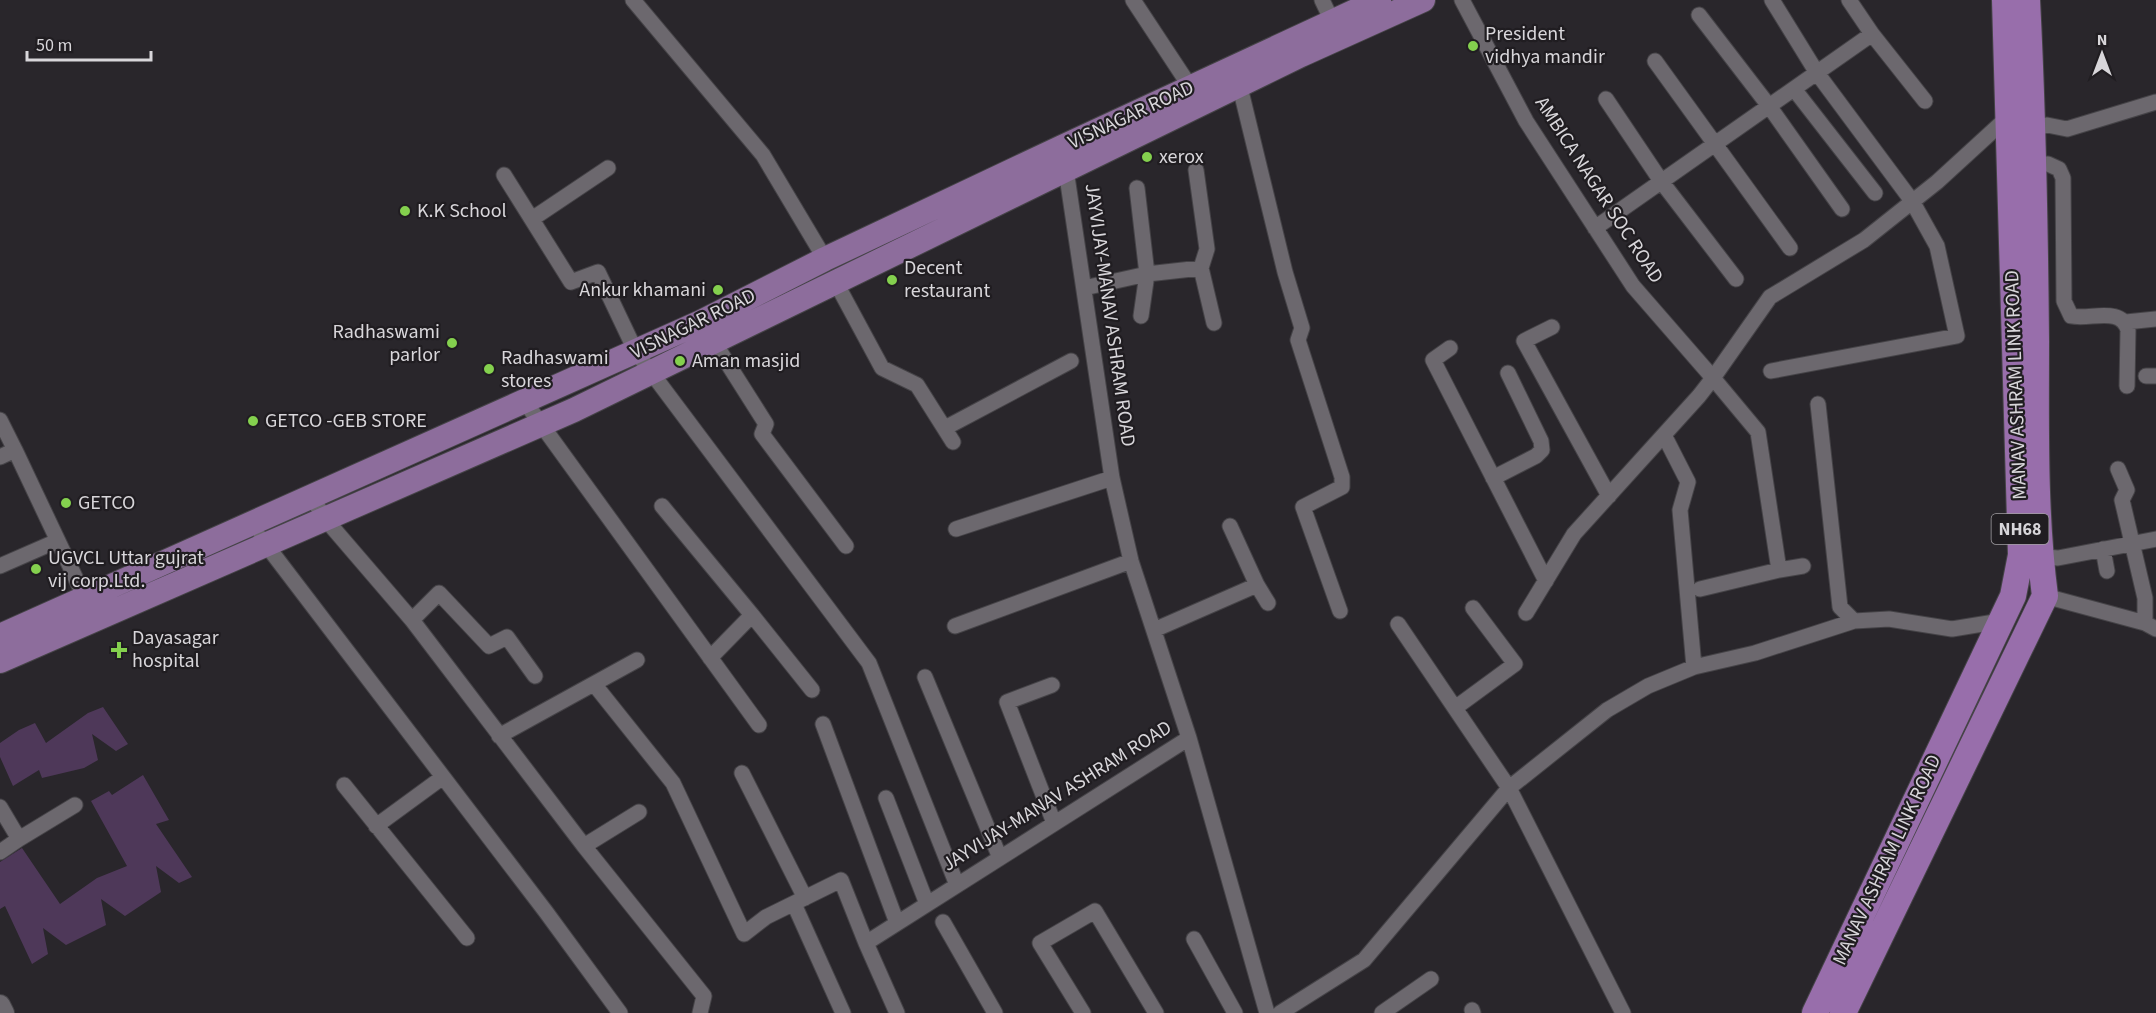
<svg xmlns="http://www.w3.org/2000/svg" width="2156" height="1013" font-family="'Source Sans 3',sans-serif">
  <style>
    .building { fill: #4e3859 }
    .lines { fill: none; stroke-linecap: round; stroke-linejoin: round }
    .minor-casing { stroke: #454347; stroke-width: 17 }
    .tertiary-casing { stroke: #454347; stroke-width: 22 }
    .primary-casing { stroke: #454347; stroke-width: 26 }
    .trunk-casing { stroke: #454347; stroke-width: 28 }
    .minor { stroke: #6c686e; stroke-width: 15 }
    .tertiary { stroke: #6c686e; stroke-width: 20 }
    .primary { stroke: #8d6d9c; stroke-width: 24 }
    .trunk { stroke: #986eab; stroke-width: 26 }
    .poi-dot { fill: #84d04e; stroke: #201d21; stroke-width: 2 }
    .labels { text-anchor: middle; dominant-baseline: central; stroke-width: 4.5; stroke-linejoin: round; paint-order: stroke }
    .shield { fill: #201d21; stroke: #a19ea2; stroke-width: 1.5 }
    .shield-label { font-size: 18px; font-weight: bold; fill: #d8d6da }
    .poi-label { font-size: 20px; fill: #d8d6da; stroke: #201d21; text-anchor: start }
    .street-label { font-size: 20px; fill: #d8d6da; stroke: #201d21 }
  </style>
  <rect width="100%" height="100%" fill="#29262b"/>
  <path class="building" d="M103,707l25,37 -12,7 -24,-17 6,26 -14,8 -42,10 -3,-8 -26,16 -13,-29v-14l19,-13 16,-7 11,20 42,-30z
    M143,775l26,45 -13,4 36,53 -13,6 -23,-17 5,26 -36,24 -24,-17 5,26 -40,20 -23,-17 5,26 -16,10 -27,-58 -5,3v-47l22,-14 38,56 37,-26 30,-12 -36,-65 18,-10 3,4z"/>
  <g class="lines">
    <defs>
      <path id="minor" d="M633,0l130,155 62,104
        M1133,0l58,88
        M1322,0l11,23
        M1462,0l64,121 107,165 80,92 -14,18 -125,138 -48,79
        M1849,0l23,34
        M1699,15l70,91 73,103
        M1655,61l135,187
        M1238,79l47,193 17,56 -4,12 44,137v10l-39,20 37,104
        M1794,89l81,104
        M1606,99l55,82 75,98
        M2034,129l13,-4 20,4 89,-27
        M1065,163l47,315 19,83 58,177 78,275
        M2034,164h14l11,5 4,9 1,123 7,15c20,4 50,-10 57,14l-1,56
        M1196,170l11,79 -6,19 13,55
        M504,175l67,107 27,-10 38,80 233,311 88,222
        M1137,188l10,86 54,-6
        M532,219l76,-51
        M1595,228l277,-194 53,67
        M834,279l48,89 35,17 36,57
        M1084,288l63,-14 -6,42
        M2126,322l30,-3
        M1552,327l-28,14 85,155
        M714,342l52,82 -4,10 84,112
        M1450,348l-17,12 113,221
        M1771,371l186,-35 -20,-90 -25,-45 -95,-128 -45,-73
        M2146,376h10
        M525,402l234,323
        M1818,404l22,203 14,14
        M0,420l15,30
        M945,428l126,-67
        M1664,435l24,47 -8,28 14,157
        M0,457l15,-7 70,148
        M2118,469l9,21 -5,10 23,98v25
        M1493,478l43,-22 6,-6 -1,-9 -33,-68
        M309,495l24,33 79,92 27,-27 50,53 18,-9 28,39
        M662,506l90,109 -42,43
        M956,529l156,-51
        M261,538l285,374 74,101
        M2103,549l4,22
        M2033,556l25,2 98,-19
        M0,566l57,-25
        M1779,570l24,-4
        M1257,585l11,18
        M1700,589l79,-19 -21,-138 -45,-54 57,-81 94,-57 73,-58 71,-65
        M2045,596l100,27 11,6
        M752,615l60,75
        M412,620l172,226
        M1398,624l111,164 114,225
        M955,626l176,-65
        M1154,630l103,-45 -27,-59
        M925,677l75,181
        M594,684l79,99 71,151 22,-17 75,-37 25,63
        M1052,685l-45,17 47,121
        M1455,708l60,-44 -42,-56
        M823,724l74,199
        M499,736l138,-76
        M742,773l63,125
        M344,785l123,153
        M886,798l41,106
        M0,807l19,32 -19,13
        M639,812l-55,34 120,150 -4,17
        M376,826l67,-49
        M19,839l56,-34
        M794,904l49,109
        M943,922l52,91
        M1194,939l41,74
        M1472,1010l1,3
        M897,1013l-31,-70 323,-205
        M1083,1013l-43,-70 55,-32 61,102
        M1280,1013l84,-53 145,-172 98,-78 41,-24 46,-19 61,-14 99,-32 35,-2 63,10 49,-8
        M1382,1013l49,-34"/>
      <path id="tertiary" d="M0,1005l4,8"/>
      <path id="primary" d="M0,636l701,-314 124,-63 237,-112 317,-147
        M0,661l574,-251 727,-355 122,-55"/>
      <path id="trunk" d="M1815,1013l198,-417 8,-41 -16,-555
        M1843,1013l202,-417c-11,-84 -9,-170 -9,-255 -1,-114 -3,-227 -9,-341"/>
    </defs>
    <use href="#minor" class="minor-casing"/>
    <use href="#tertiary" class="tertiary-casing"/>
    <use href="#primary" class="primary-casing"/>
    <use href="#trunk" class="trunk-casing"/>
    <use href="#minor" class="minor"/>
    <use href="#tertiary" class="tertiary"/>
    <use href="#primary" class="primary"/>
    <use href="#trunk" class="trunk"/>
  </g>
  <g class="poi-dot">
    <circle cx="1473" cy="46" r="6"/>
    <circle cx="1147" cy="157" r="6"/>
    <circle cx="405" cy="211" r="6"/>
    <circle cx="892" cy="280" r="6"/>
    <circle cx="718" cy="290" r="6"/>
    <circle cx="452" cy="343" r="6"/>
    <circle cx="680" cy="361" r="6"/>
    <circle cx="489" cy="369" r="6"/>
    <circle cx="253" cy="421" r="6"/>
    <circle cx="66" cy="503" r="6"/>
    <circle cx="36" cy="569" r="6"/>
    <path d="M116 641h6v6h6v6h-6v6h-6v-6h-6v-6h6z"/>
  </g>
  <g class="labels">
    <rect class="shield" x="1991.5" y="514" width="57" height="30" rx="4.5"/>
    <g class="shield-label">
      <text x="2020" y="529">NH68</text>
    </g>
    <g class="poi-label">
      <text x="1485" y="34">President<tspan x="1485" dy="23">vidhya mandir</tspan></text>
      <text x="1159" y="157">xerox</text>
      <text x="417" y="211">K.K School</text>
      <text x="904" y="268">Decent<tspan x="904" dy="23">restaurant</tspan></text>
      <text x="706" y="290" text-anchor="end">Ankur khamani</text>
      <text x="440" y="332" text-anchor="end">Radhaswami<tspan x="440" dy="23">parlor</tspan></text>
      <text x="501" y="358">Radhaswami<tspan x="501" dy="23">stores</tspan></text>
      <text x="692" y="361">Aman masjid</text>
      <text x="265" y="421">GETCO -GEB STORE</text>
      <text x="78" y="503">GETCO</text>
      <text x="48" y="558">UGVCL Uttar gujrat<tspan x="48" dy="23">vij corp.Ltd.</tspan></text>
      <text x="132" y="638">Dayasagar<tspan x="132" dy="23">hospital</tspan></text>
    </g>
    <g class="street-label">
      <text transform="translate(1131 115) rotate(-25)">VISNAGAR ROAD</text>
      <text transform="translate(1599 190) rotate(57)">AMBICA NAGAR SOC ROAD</text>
      <text transform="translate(1110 315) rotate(82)">JAYVIJAY-MANAV ASHRAM ROAD</text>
      <text transform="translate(693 324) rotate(-26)">VISNAGAR ROAD</text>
      <text transform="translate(2016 385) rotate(-92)">MANAV ASHRAM LINK ROAD</text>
      <text transform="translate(1057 796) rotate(-32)">JAYVIJAY-MANAV ASHRAM ROAD</text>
      <text transform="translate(1887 860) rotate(-65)">MANAV ASHRAM LINK ROAD</text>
    </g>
  </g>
  <g transform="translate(2102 54)" stroke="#201d21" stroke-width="4.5" paint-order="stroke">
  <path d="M0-4.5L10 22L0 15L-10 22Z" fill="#d8d6da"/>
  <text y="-9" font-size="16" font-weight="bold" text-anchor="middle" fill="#d8d6da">N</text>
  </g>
  <path d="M27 51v9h124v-9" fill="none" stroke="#d8d6da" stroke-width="3"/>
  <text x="36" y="51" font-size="18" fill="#d8d6da" stroke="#201d21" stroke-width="4.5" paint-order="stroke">50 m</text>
</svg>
